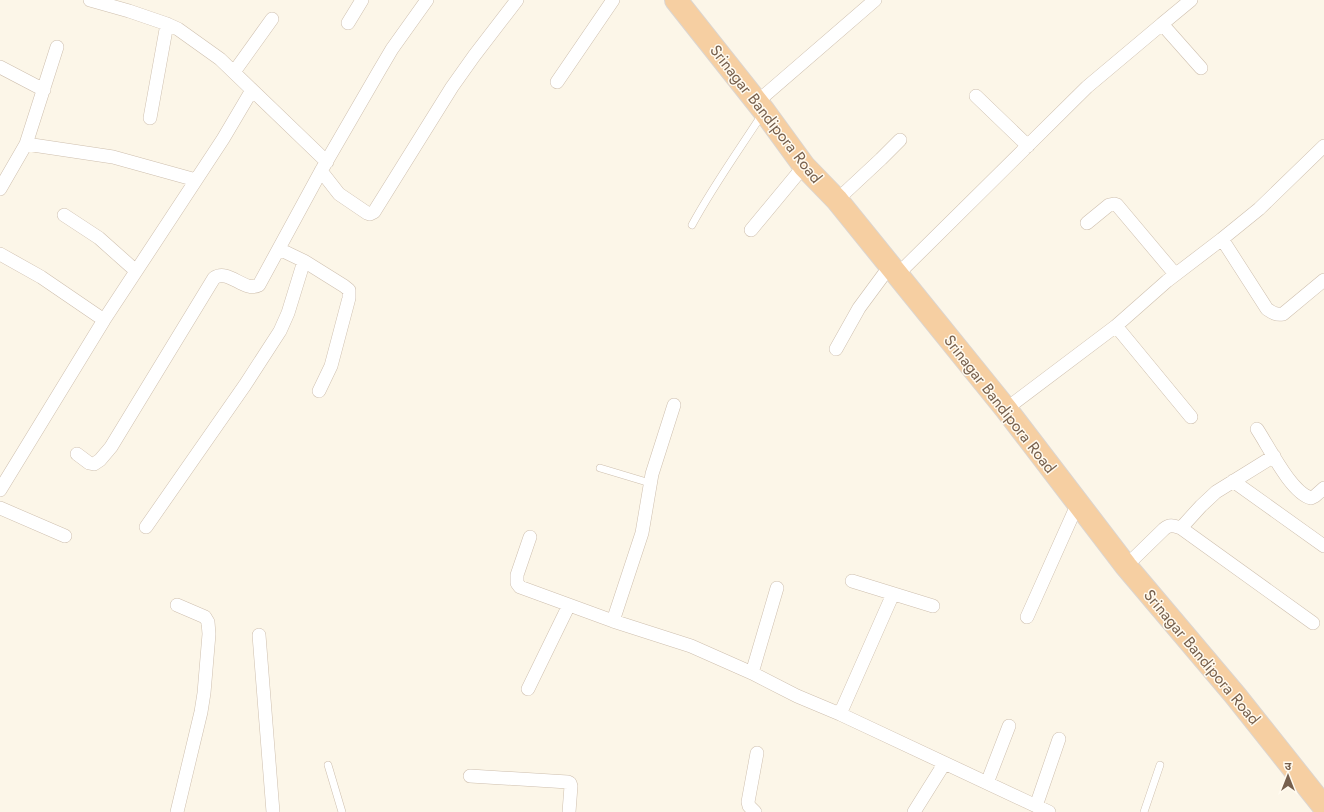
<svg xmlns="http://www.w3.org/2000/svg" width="1324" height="812" font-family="Jost,'Noto Sans Devanagari',sans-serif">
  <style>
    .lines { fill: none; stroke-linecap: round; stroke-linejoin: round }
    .service-casing { stroke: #cebfae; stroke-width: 8 }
    .minor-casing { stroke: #cebfae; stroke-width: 14 }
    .trunk-casing { stroke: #dbd5d0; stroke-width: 24 }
    .service { stroke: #fff; stroke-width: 7 }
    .minor { stroke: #fff; stroke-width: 13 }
    .trunk { stroke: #f6cfa2; stroke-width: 22 }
    .labels { text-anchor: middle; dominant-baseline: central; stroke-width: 3; stroke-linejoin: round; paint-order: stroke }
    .street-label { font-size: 16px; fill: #765f4c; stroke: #fffaef }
  </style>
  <rect width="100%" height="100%" fill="#fcf6e8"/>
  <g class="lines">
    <defs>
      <path id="service" d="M692,225c21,-39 47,-75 71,-112
        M600,468l50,15
        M328,765l14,47
        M1144,812l16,-47"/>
      <path id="minor" d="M90,0l39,11 38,13 11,5 42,30 107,103
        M348,23l14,-23
        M1162,24l29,-24
        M0,67l44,23
        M234,72l38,-53
        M557,82l56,-82
        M976,96l52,50
        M757,102l118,-102
        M150,118l17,-94
        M26,144l87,13 83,23
        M321,171l18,23 28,19 3,1 4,-2 78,-125 22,-31 43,-56
        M0,189l26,-45 31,-97
        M837,200l44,-41 19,-19
        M64,215l35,23 37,33
        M1087,223l22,-18 5,-1 3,1 58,69
        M751,230l53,-64
        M1222,239l37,-30 65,-63
        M279,249l25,12 40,25 5,4v8l-18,68 -12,25
        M0,254l41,23 63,43
        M897,275l190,-188 75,-63 39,44
        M1116,326l75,91
        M836,349l23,-41 31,-42
        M1006,409l110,-83 51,-45 55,-42 45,70c6,4 9,6 16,5l41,-34
        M1257,429c12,18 34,64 54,69l4,-2 9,-8
        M77,454l12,9 5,1 6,-4 11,-13 103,-169c15,-10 30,15 45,7l62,-114 58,-100 13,-22 35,-49
        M1233,481l91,65
        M0,490l104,-170 119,-181 29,-49
        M0,508l65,28
        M146,527l99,-142 35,-54 8,-18 16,-52
        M1181,528l20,-22 15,-14 58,-36
        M530,537l-13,38v8l3,4 93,34 78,25 61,27 45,23 43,18 209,98
        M1126,566l38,-37c6,-5 10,-3 17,-1l132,95
        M852,581l81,25
        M177,605l28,12 3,5 1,12 -5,59 -3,19 -24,100
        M1027,617l51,-114
        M613,621l29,-88 10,-59 22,-69
        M259,635l14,177
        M752,673l25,-85
        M528,689l41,-84
        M840,714l53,-120
        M470,776l98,6 2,1 1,3 -2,26
        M987,783l22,-57
        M1036,806l23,-67
        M755,812l-6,-6 -1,-4 9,-49
        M914,812l30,-48"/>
      <path id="trunk" d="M676,0l88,111 40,55 33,34 169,209 120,157 109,129 89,112"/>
    </defs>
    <use href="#service" class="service-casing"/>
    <use href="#minor" class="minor-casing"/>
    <use href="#trunk" class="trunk-casing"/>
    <use href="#service" class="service"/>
    <use href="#minor" class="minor"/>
    <use href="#trunk" class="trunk"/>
  </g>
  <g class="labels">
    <g class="street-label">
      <text transform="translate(766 114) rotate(52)">Srinagar Bandipora Road</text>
      <text transform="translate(1000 404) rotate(52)">Srinagar Bandipora Road</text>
      <text transform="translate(1202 657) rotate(50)">Srinagar Bandipora Road</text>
    </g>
  </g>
  <g transform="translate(1288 776)" stroke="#fffaef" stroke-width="3" paint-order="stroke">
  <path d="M0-3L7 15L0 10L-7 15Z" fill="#765f4c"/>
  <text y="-6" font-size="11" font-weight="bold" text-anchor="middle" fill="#765f4c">उ</text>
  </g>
</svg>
